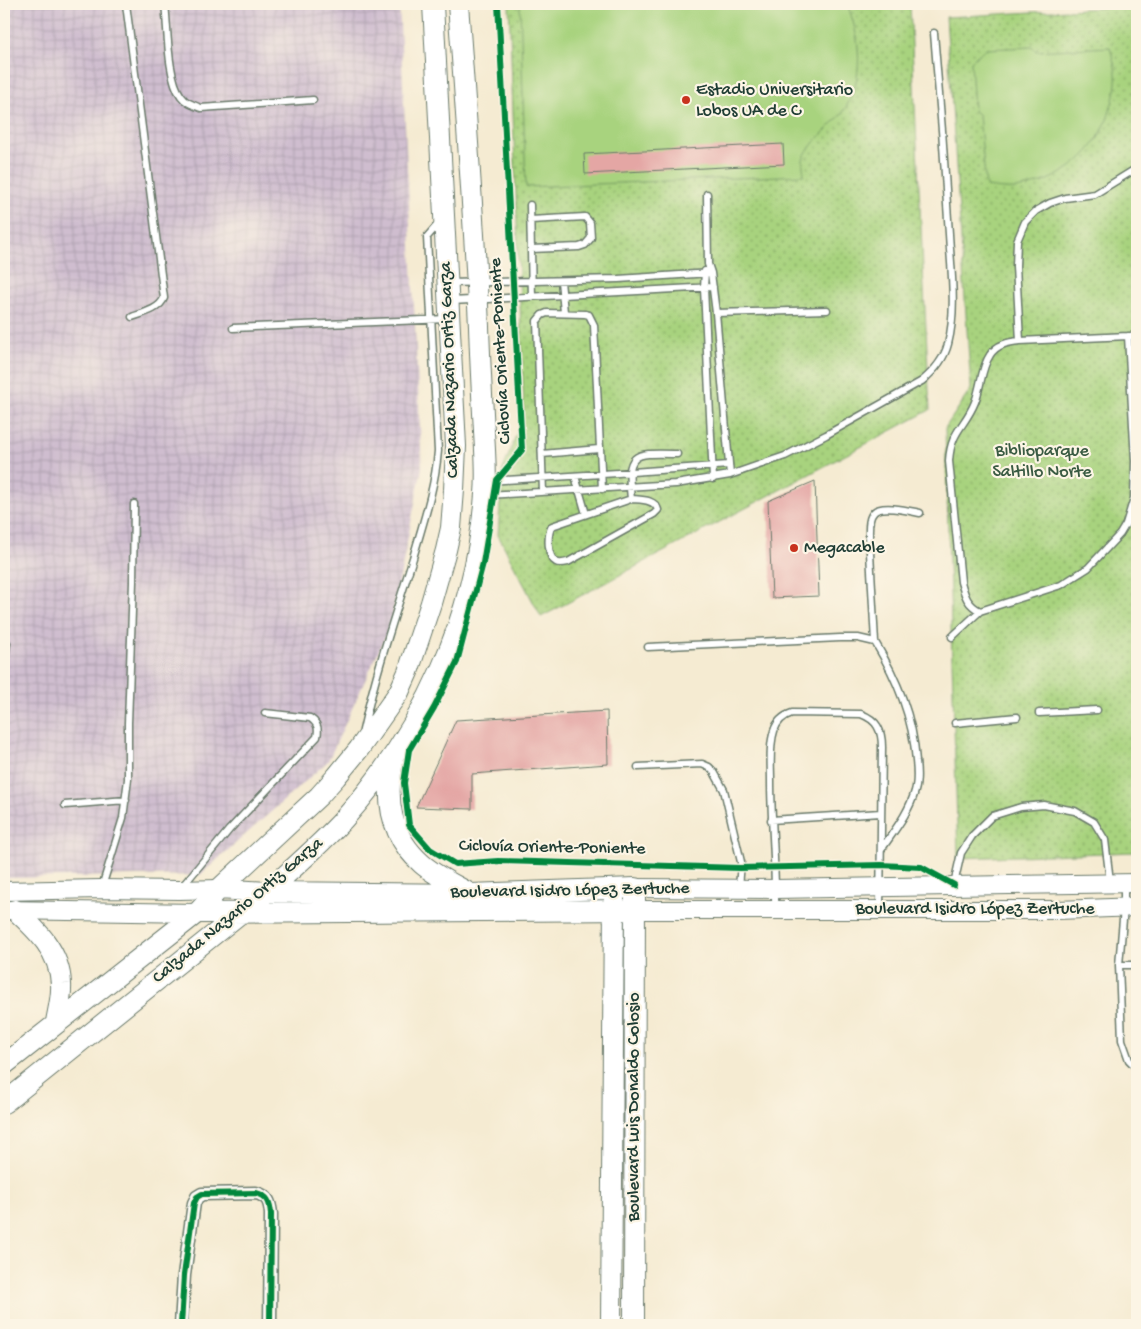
<svg xmlns="http://www.w3.org/2000/svg" width="1141" height="1329" font-family="'Gochi Hand',sans-serif">
  <style>
    .industrial { fill: url(#industrial-grid) }
    .grass { fill: url(#grass-dots); stroke: #648859 }
    .garden { fill: #a8d37e; stroke: #648859 }
    .building { fill: #e4a6a4 }
    .lines { fill: none; stroke-linecap: round; stroke-linejoin: round }
    .lane-casing { stroke: #6a7a6b; stroke-width: 9 }
    .street-casing { stroke: #6a7a6b; stroke-width: 15 }
    .secondary-casing { stroke: #6a7a6b; stroke-width: 20 }
    .primary-casing { stroke: #6a7a6b; stroke-width: 22 }
    .lane { stroke: #fff; stroke-width: 6 }
    .street { stroke: #fff; stroke-width: 12 }
    .secondary { stroke: #fff; stroke-width: 18 }
    .primary { stroke: #fff; stroke-width: 20 }
    .cycleway-casing { stroke: #fcf5e5; stroke-width: 9 }
    .cycleway { stroke: #00873e; stroke-width: 6 }
    .poi-dot { fill: #c8321e; stroke: #fcf5e5; stroke-width: 2 }
    .labels { text-anchor: middle; dominant-baseline: central; stroke-width: 4.5; stroke-linejoin: round; paint-order: stroke }
    .poi-label { font-size: 18px; fill: #1f3d34; stroke: #fcf5e5; text-anchor: start }
    .street-label { font-size: 18px; fill: #1f3d34; stroke: #fcf5e5 }
    .park-label { font-size: 18px; fill: #3a5b43; stroke: #fcf5e5 }
  </style>
  <defs>
    <pattern id="industrial-grid" width="8" height="8" patternUnits="userSpaceOnUse" patternTransform="scale(1.25)"><rect width="8" height="8" fill="#cfbdcf"/><path d="M0 4h8M4 0v8" fill="none" stroke="#b1a3b2"/></pattern>
    <pattern id="grass-dots" width="8" height="8" patternUnits="userSpaceOnUse" patternTransform="scale(1.25)"><rect width="8" height="8" fill="#a8d37e"/><path d="M2 2h.1M6 6h.1" fill="none" stroke="#88ac68" stroke-width="1.8" stroke-linecap="round"/></pattern>
  </defs>
  <rect width="100%" height="100%" fill="#fcf5e5"/>
  <filter id="ink" filterUnits="userSpaceOnUse"><feTurbulence type="fractalNoise" baseFrequency=".02" numOctaves="2"/><feDisplacementMap in="SourceGraphic" scale="10" xChannelSelector="R" yChannelSelector="G"/><feConvolveMatrix kernelMatrix="1 2 1 2 8 2 1 2 1" color-interpolation-filters="sRGB"/></filter>
  <filter id="wash" filterUnits="userSpaceOnUse"><feTurbulence type="fractalNoise" baseFrequency=".0096" numOctaves="4" result="noise"/><feDisplacementMap in="SourceGraphic" scale="20" xChannelSelector="R" yChannelSelector="G"/><feGaussianBlur stdDeviation="1.12" result="paint"/><feColorMatrix in="noise" values="0 0 0 0 0 0 0 0 0 0 0 0 0 0 0 0 0 1.4 0 .05"/><feComposite in="paint" operator="in"/></filter>
  <g filter="url(#wash)">
    <rect width="100%" height="100%" fill="#f5ebd2"/>
    <path class="industrial" d="M4,4h395l23,464 -32,158 -62,135 -128,114 -196,3z"/>
    <path class="grass" d="M509,4h401l20,406 -389,207 -43,-82 4,-63 22,-58z
      M1137,6v846l-179,6 -13,-430 26,-39 -25,-372z"/>
    <path class="garden" d="M520,4h327c14,35 18,75 -4,108 -9,12 -37,34 -40,48 -1,4 1,11 1,15l-278,12z
      M1033,47l3,4 74,-4c2,9 5,18 6,26 1,11 -2,24 -5,34 -12,47 -49,74 -95,82 -9,1 -21,-1 -30,-2l-7,-72 -5,-4 -3,-50 14,-12z"/>
    <g id="blocks">
      <path class="building" d="M783,144l1,20 -199,10 -1,-20z
        M815,481l4,115 -47,2 -4,-97z
        M607,711l1,53 -136,10v35l-56,-2 40,-87z"/>
    </g>
  </g>
  <g filter="url(#ink)">
    <use href="#blocks" fill-opacity="0" stroke="#6a7a6b" stroke-width="1"/>
    <g class="lines">
      <defs>
        <path id="lane" d="M126,4l38,294c-4,11 -21,15 -32,19
          M165,4c3,24 2,74 16,92 5,7 12,9 20,12l112,-8
          M707,194l1,70 3,9 5,40 14,162
          M530,205l2,92
          M530,220l55,-3 5,6 1,15 -6,7 -6,2 -48,2
          M705,271l-1,17 9,191
          M561,281l3,31
          M450,283l168,-4 93,-6
          M452,301l261,-14
          M716,313l111,-3
          M233,328l214,-9
          M1128,336l7,125 -1,37 -8,26 -6,10 -32,34 -27,17 -81,26c-13,-7 -15,-15 -19,-29l-12,-121c2,-31 16,-34 26,-59 6,-15 6,-34 15,-47 7,-11 19,-13 30,-14l108,-5h9
          M1020,341l-4,-75 1,-25 8,-19 11,-11 14,-8 15,-5 30,-4 42,-26
          M542,454l57,-5
          M575,476l11,38
          M489,481l129,-8 111,-8
          M543,492l-6,-171 5,-6 5,-2 38,1 4,1 5,10 8,164
          M488,495l188,-11 54,-9 55,-19 41,-21 96,-54c12,-10 22,-21 26,-37 9,-35 3,-74 1,-110 -4,-67 -9,-134 -15,-201
          M631,499c10,1 24,0 27,11l-4,4 -86,48c-4,1 -9,2 -12,0 -9,-5 -9,-28 -4,-36l79,-27c-5,-48 2,-46 46,-45
          M952,637l28,-26
          M875,642l-6,-107c0,-7 -1,-17 5,-23 8,-8 36,-1 46,1
          M648,647l192,-9h18l17,4c22,37 38,75 41,119 1,9 2,20 -1,30 -6,22 -22,41 -34,59
          M4,666l3,-23
          M1039,713l58,-3
          M955,723l62,-6
          M363,730c13,-58 32,-115 50,-172 10,-35 22,-70 25,-107l-11,-214 12,-14
          M638,767l64,-3 7,3 5,5 10,18 17,72 -2,26
          M65,805l61,-5
          M771,820l110,-7
          M954,884l7,-31 11,-17 20,-20 29,-9 23,-2 31,6 19,11 11,18 5,41
          M1124,885v23l-5,57 3,75 7,20 8,8
          M102,887l21,-69 5,-39v-56l5,-141 1,-78
          M181,888l48,-58 88,-93c2,-8 1,-14 -7,-19l-45,-5
          M775,908c1,-42 -4,-85 -4,-127 0,-16 -2,-35 3,-50 3,-10 9,-15 18,-18l69,1c16,6 21,16 21,33l-2,162
          M1119,965h18"/>
        <path id="street" d="M181,1325l3,-50 10,-72 3,-6 5,-3 54,-1c12,3 14,9 15,21l-1,111"/>
        <path id="secondary" d="M635,888l140,1 362,-6
          M4,891l97,-2 78,1 40,-1
          M4,910l193,3
          M635,910h423l79,-3"/>
        <path id="primary" d="M393,761c-8,39 -3,75 29,103 14,12 31,20 47,29
          M219,889l48,3 204,2 164,-6 -1,437
          M15,910c22,20 45,42 46,74 1,12 -3,26 -5,38
          M197,913l438,-3
          M4,1065l193,-152 22,-24 100,-93 17,-19 23,-28 40,-57 9,-20 23,-69 15,-53 5,-22 3,-38 2,-44 -23,-442
          M4,1103l263,-211c26,-24 53,-47 77,-73 81,-91 132,-203 141,-325 2,-21 0,-42 -1,-63 -2,-35 -4,-70 -5,-105 -5,-108 -13,-215 -21,-322
          M611,1325l3,-427"/>
      </defs>
      <use href="#lane" class="lane-casing"/>
      <use href="#street" class="street-casing"/>
      <use href="#secondary" class="secondary-casing"/>
      <use href="#primary" class="primary-casing"/>
      <use href="#lane" class="lane"/>
      <use href="#street" class="street"/>
      <use href="#secondary" class="secondary"/>
      <use href="#primary" class="primary"/>
      <defs>
        <path id="cycleway" d="M498,4l24,446 -25,30 -14,83 -26,99 -23,46 -25,42 -5,33 5,42 21,24 25,15 43,-3 242,7 141,-3 40,2 33,18
          M181,1325l3,-50 10,-72 3,-6 5,-3 54,-1c12,3 14,9 15,21l-1,111"/>
      </defs>
      <use href="#cycleway" class="cycleway-casing"/>
      <use href="#cycleway" class="cycleway"/>
    </g>
  </g>
  <g class="poi-dot">
    <circle cx="686" cy="100" r="5"/>
    <circle cx="794" cy="548" r="5"/>
  </g>
  <g class="labels">
    <g class="poi-label">
      <text x="696" y="90">Estadio Universitario<tspan x="696" dy="21">Lobos UA de C</tspan></text>
      <text x="804" y="548">Megacable</text>
    </g>
    <g class="street-label">
      <text transform="translate(501 351) rotate(-93)">Ciclovía Oriente-Poniente</text>
      <text transform="translate(450 370) rotate(-92)">Calzada Nazario Ortiz Garza</text>
      <text transform="translate(552 848) rotate(1)">Ciclovía Oriente-Poniente</text>
      <text transform="translate(570 891) rotate(-1)">Boulevard Isidro López Zertuche</text>
      <text x="975" y="909">Boulevard Isidro López Zertuche</text>
      <text transform="translate(238 911) rotate(-40)">Calzada Nazario Ortiz Garza</text>
      <text transform="translate(634 1107) rotate(-90)">Boulevard Luis Donaldo Colosio</text>
    </g>
    <g class="park-label">
      <text x="1042" y="451">Biblioparque<tspan x="1042" dy="21">Saltillo Norte</tspan></text>
    </g>
  </g>
  <rect width="1141" height="1329" fill="none" stroke="#fcf5e5" stroke-width="20"/>
</svg>
